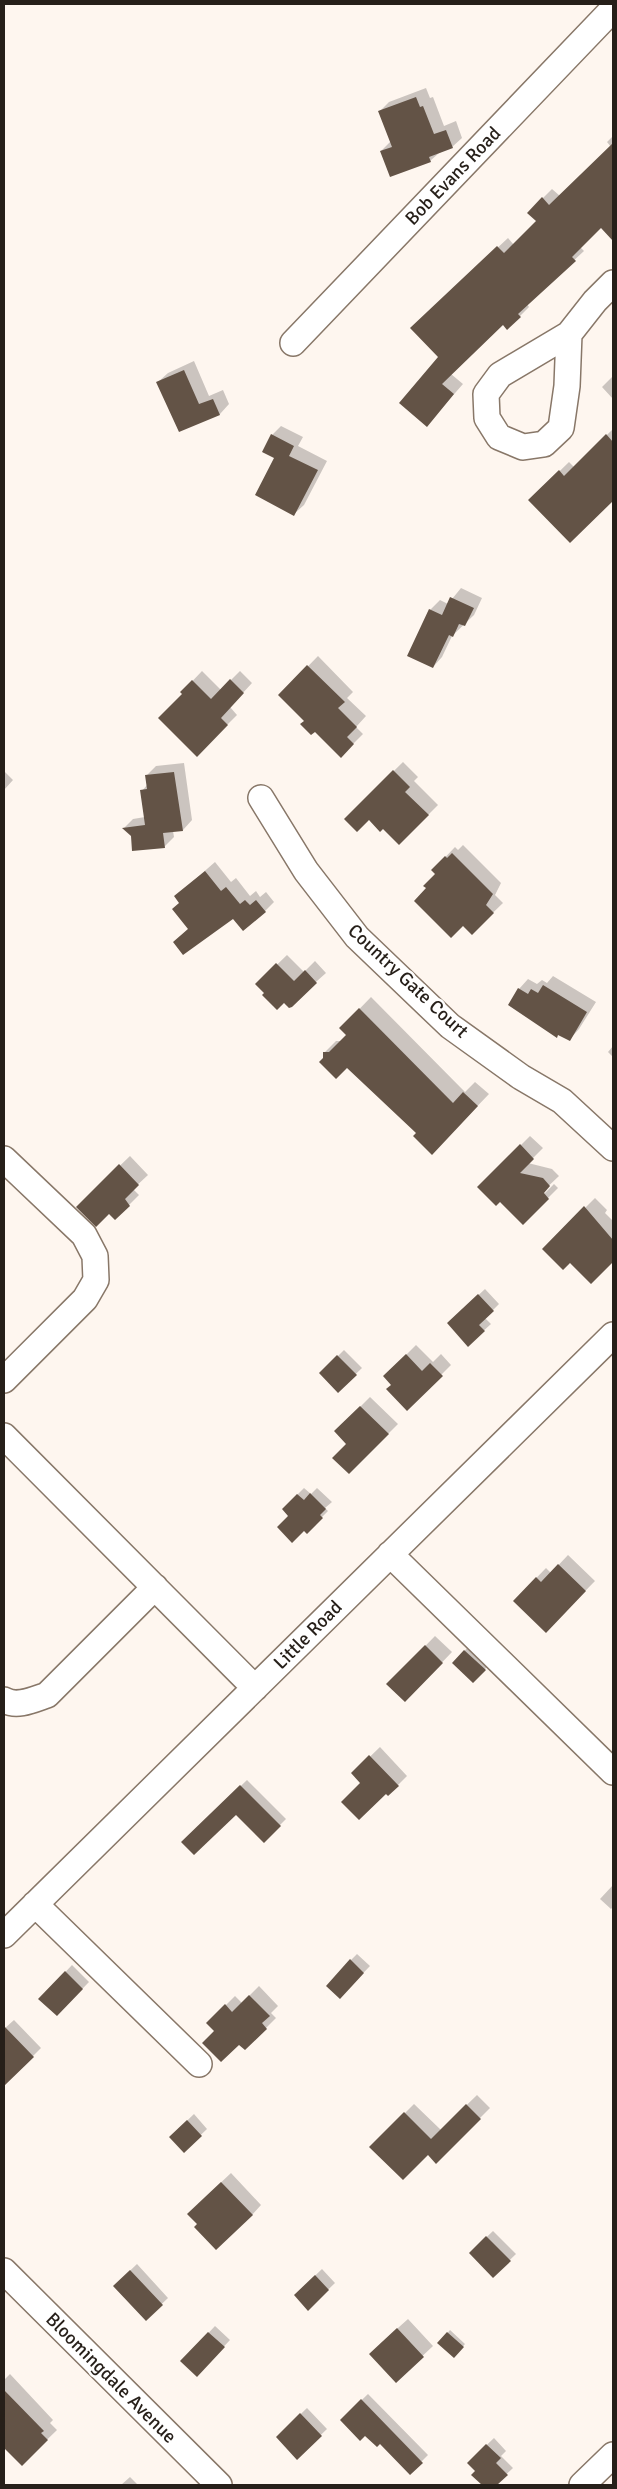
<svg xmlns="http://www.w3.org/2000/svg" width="617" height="2489" font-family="Signika,sans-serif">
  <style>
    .shadow { fill: #0003 }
    .building { fill: #635346 }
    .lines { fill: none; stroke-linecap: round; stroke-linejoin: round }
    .minor-casing { stroke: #887768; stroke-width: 28 }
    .minor { stroke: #fff; stroke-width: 25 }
    .labels { text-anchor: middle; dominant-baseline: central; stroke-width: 5; stroke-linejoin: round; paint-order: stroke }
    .street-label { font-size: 19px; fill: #261f19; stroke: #fff }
  </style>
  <rect width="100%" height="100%" fill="#fef6ef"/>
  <path class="shadow" d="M426,88l4,10 3,-1 11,29 12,-5 6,17 -10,9 -13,6 -9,8 -49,-10 10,-10 -11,-30 9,-9z
    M613,136v90l-6,6 -6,-6 -21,21 4,4 -57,53 2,3 -9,9 -17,8 -52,50 12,10 -36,41 12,-68 -18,-38 87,-81 6,7 23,-24 -9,-8 24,-24 8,7 51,-49 -4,-5z
    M194,361l15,35 14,-6 6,14 -9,10 -41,17 -21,-49 10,-9z
    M613,376v23l-11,-12z
    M281,426l22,11 -5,9 29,15 -23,44 -10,9 -19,-56 -3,-23z
    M613,429v73l-83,-2 39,-38 5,5z
    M461,588l21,10 -8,17 -22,21 -10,21 -9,10 -3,-57 10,-10 8,4z
    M318,656l35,36 -6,6 19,18 -10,11 7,7 -22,22 -61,-61z
    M202,671l19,19 19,-19 12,12 -22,24 7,8 -40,40 -13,-61 -2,-2z
    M403,762l15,15 -4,4 24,24 -39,39 -16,-16 -14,-9h-24z
    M184,763l8,57 -9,10 -10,1 1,6 -10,10 -32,-11 -8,-8 9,-9 12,-2 -3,-26 5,-6 -1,-9 10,-10z
    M4,771l9,9 -9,10z
    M463,845l38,38 -6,12 8,8 -31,30 -44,-45 9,-14 -4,-4 22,-23 3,3z
    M215,862l16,20 5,-4 14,18 6,-5 4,6 6,-5 8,10 -9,9 -32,6 -58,25 14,-14 -9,-26 -4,-6z
    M287,955l17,17 11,-11 11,12 -37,33 -5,-5 -18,-8 -9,-9z
    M553,976l43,26 -17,27 -9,10 -51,-50 9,-10 9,5 5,-4 5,3z
    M371,997l94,95 10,-10 14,12 -46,48 -25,-9 -71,-66 -23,-8v-6l12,-12h6l6,-6 -7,-7z
    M613,1046v11l-5,-5z
    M530,1136l13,12 -15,15 24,6 7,7 -21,20 2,2 14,-14 4,4 -35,35 -23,-23 -21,-13z
    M130,1156l18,19 -15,14 6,6 -24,24 -6,-6 -32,-6z
    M595,1198l12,12 -2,3 8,8v40l-22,22 -21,-22 -26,-12z
    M485,1289l14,15 -14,14 6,6 -23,21 -13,-28z
    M416,1345l17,17 8,-8 10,11 -44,44 -14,-24 -8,-9z
    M344,1350l18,18 -24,23 -17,-18z
    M370,1397l28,27 -49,49 -1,-29 -12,-13z
    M304,1488l7,6 6,-6 15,14 -7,6 3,3 -15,15 -24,-10 -6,-7z
    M568,1555l27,26 -49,50 -32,-30 32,-33 5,5z
    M435,1636l17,16 -47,49 -17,-17z
    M471,1644l20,19 -18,18 -20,-18z
    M380,1747l27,29 -19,19 -26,-12 -9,-10z
    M247,1780l39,39 -22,22 -28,-28 -53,29z
    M613,1885v22l-2,2 -11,-10z
    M357,1954l13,12 -24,25 5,-31z
    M72,1965l17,17 -32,33 -17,-16z
    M259,1986l19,20 -7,7 5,5 -31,31 -5,-6 -24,-12 -8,-8 27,-27 7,7z
    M14,2020l27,28 -37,37v-56z
    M477,2095l13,13 -54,54 -8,-8 -57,-7 43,-43 27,26z
    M194,2114l13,15 -23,22 -14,-14z
    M231,2173l30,32 -9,10 -54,9v-20z
    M493,2231l23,23 -23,22 -23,-23z
    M137,2264l31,34 -22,21 -32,-33z
    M322,2269l13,14 -27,26 -13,-14z
    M408,2319l25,27 -37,35 -16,-37z
    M215,2326l15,14 -33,35 -15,-14z
    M450,2330l15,14 -11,13 -15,-14z
    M10,2374l43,46 -3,3 7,7 -35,34 -18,-18v-66z
    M368,2394l60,61 -18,18 -30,-31 -39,-22z
    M307,2408l20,21 -30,29 -20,-21z
    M494,2438l12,13 -5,5 12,12 -18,17h-11l-11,-10 3,-4 -8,-8z
    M130,2477l8,8h-17z"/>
  <path class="building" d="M416,97l4,10 3,-1 11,28 12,-4 7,18 -24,9 2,5 -41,15 -10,-26 12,-4 -14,-36z
    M613,143v98l-12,-13 -29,29 4,4 -58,53 3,3 -14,13 -4,-5 -61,59 12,10 -27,33 -28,-24 39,-46 -28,-29 87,-82 7,7 32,-32 -9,-8 15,-16 7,8z
    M184,370l15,34 14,-5 7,16 -41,17 -23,-50z
    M271,434l23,12 -5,10 29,14 -24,46 -39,-21 19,-37 -12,-6z
    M606,434l7,8v59l-43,42 -42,-43 31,-30 5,6z
    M450,597l24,11 -9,18 -6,-2 -6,13 -4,-2 -16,33 -26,-12 22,-47 13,6z
    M307,665l38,37 -7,6 19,19 -10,10 7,7 -13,14 -26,-26 -4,3 -11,-11 4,-3 -26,-26z
    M230,679l14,14 -23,25 7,7 -31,32 -39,-39 24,-24 -2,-2 12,-12 19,19z
    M393,770l17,17 -5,5 24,23 -30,30 -16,-16 -3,3 -11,-12 -12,12 -13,-13z
    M174,772l9,59 -20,2 2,15 -33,3 -1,-15 -9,-8 23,-3 -5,-35 7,-1 -2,-14z
    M452,853l41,41 -7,11 8,8 -22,22 -9,-9 -12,12 -37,-37 12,-13 -3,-2 12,-12 -4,-4 14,-14 2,2z
    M205,871l16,20 5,-4 14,17 5,-4 5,5 6,-5 10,12 -23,19 -10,-12 -50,36 -10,-13 15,-13 -16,-20 7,-6 -5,-7z
    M276,963l18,18 11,-11 12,13 -25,24 -3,1 -5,-5 -7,7 -15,-15 2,-2 -9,-9z
    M543,985l44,27 -17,29 -12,-6 -1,3 -49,-33 10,-17 10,6 3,-5 7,4z
    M359,1008l94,95 10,-11 15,14 -46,49 -19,-19 3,-3 -69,-65 -11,11 -17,-17 4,-4v-6h6l17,-17 -7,-7z
    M520,1144l14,15 -14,14 23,5 7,8 -6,7 5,6 -26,26 -23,-23 -4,4 -19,-19z
    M119,1164l20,21 -14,14 5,7 -15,14 -6,-6 -13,13 -20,-20z
    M584,1206l29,34v22l-22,22 -21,-21 -7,7 -21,-21z
    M478,1294l16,17 -15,14 6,6 -17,16 -21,-24z
    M406,1354l16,17 8,-8 13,13 -36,35 -21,-22 5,-4 -8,-9z
    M337,1355l20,20 -19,18 -19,-20z
    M360,1406l29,28 -40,40 -17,-16 14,-14 -12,-13z
    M310,1493l16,16 -6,6 3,3 -16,16 -3,-3 -12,12 -15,-16 11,-11 -6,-7 15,-15 7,6z
    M558,1564l28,27 -40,42 -33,-32 23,-24 5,5z
    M425,1645l18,18 -38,39 -19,-18z
    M464,1650l22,20 -13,13 -21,-20z
    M369,1755l30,31 -11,10 -2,-2 -27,26 -18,-18 19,-19 -9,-10z
    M240,1785l41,41 -17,17 -28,-28 -42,40 -13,-13z
    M350,1959l14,14 -24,26 -14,-13z
    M65,1971l18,18 -26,27 -19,-17z
    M249,1995l21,21 -8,7 5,6 -22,21 -6,-5 -18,17 -19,-19 12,-12 -8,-8 19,-19 7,8z
    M4,2026l30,31 -30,29z
    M466,2104l15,15 -45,45 -8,-9 -25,25 -34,-33 35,-35 27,27z
    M187,2120l15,16 -18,17 -15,-16z
    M221,2182l32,33 -37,35 -22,-23 3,-3 -10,-10z
    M486,2236l25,25 -18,17 -24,-25z
    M130,2270l33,35 -17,16 -33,-35z
    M315,2275l14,15 -21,21 -14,-16z
    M397,2328l27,29 -28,26 -27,-29z
    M208,2332l17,15 -28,30 -17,-16z
    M447,2332l17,15 -10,11 -17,-15z
    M4,2390l40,41 -3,2 7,7 -26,26 -18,-18z
    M361,2399l62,64 -13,12 -30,-31 -3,3 -12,-11 -5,5 -20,-21z
    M300,2413l22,23 -25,24 -21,-23z
    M486,2444l15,14 -5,5 12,12 -11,10h-15l-11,-10 4,-4 -8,-8z"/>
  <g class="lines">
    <defs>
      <path id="minor" d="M569,334l-2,52 -6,42 -17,16 -21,3 -24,-10 -12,-19 -1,-24 14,-19 69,-41 26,-33 18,-18
        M293,343l320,-334
        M261,798l45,73 51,66 93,89 71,51 41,24 51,47
        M4,1159l80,76 11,21 1,24 -11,19 -81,81
        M4,1436l251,252
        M390,1554l223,218
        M4,1700c13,8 31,-1 43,-5l108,-108
        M35,1904l164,160
        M4,1935l609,-600
        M4,2271l215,214
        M582,2485l31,-30"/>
    </defs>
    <use href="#minor" class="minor-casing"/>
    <use href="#minor" class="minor"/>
  </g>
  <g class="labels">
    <g class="street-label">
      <text transform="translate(453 176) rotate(-46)">Bob Evans Road</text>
      <text transform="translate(408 981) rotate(43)">Country Gate Court</text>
      <text transform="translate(308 1635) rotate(-45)">Little Road</text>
      <text transform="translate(111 2378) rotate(45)">Bloomingdale Avenue</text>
    </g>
  </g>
  <rect width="617" height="2489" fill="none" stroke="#261f19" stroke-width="10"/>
</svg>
